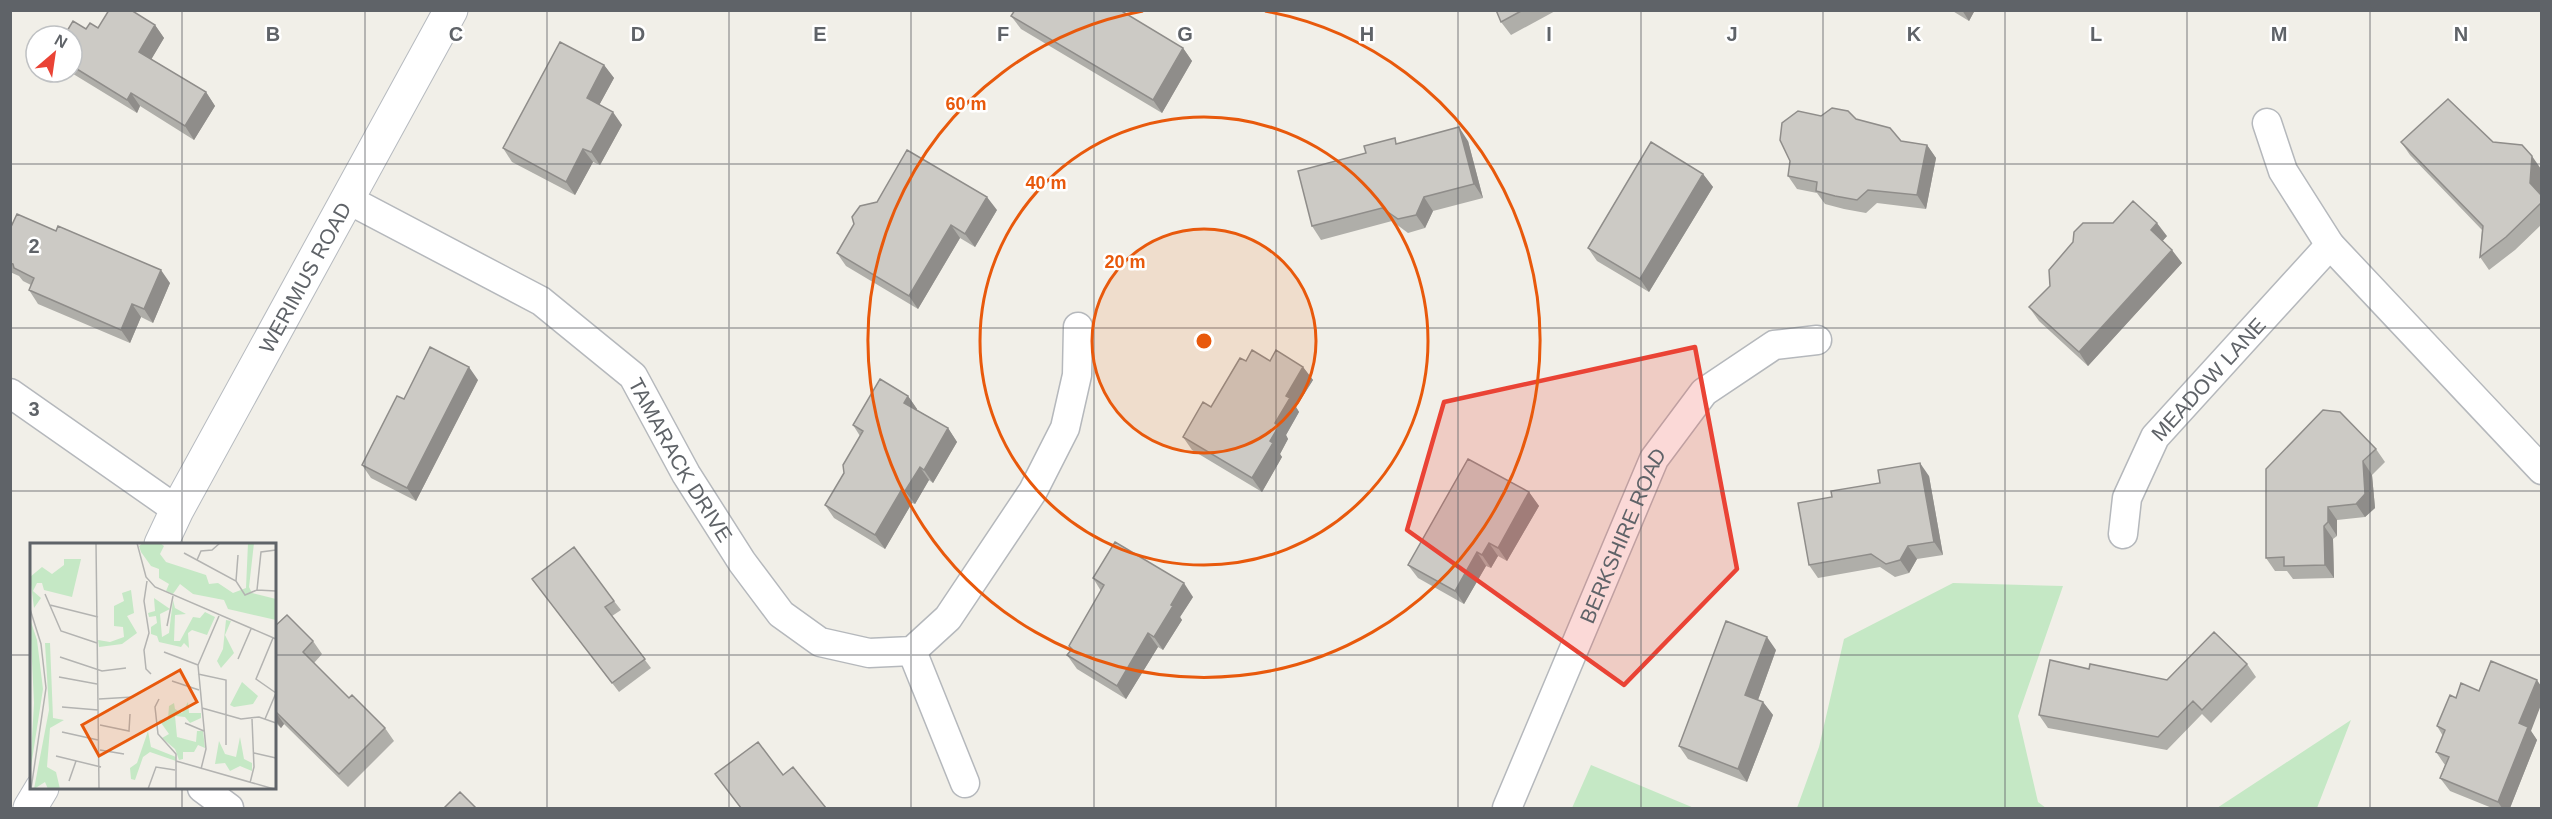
<svg xmlns="http://www.w3.org/2000/svg" width="2552" height="819" font-family="Arial,sans-serif">
  <style>
    .green { fill: #c5e8c5 }
    .lines { fill: none; stroke-linecap: round; stroke-linejoin: round }
    .minor-casing { stroke: #b5b8bc; stroke-width: 31 }
    .secondary-casing { stroke: #b6babf; stroke-width: 35 }
    .minor { stroke: #fff; stroke-width: 28 }
    .secondary { stroke: #fff; stroke-width: 33 }
    .wall { fill: #afaea9 }
    .shaded-wall { fill: #8f8d8a }
    .building { fill: #cccac5; stroke: #8f8d8a; stroke-width: 1.5 }
    .marked { fill: #ea4335; fill-opacity: 0.2; stroke: #ea4335; stroke-width: 4.5; stroke-linejoin: round }
    .grid { fill: none; stroke: #5f6368; stroke-width: 1.5; stroke-opacity: 0.55 }
    .ring { fill: none; stroke: #e8590c; stroke-width: 3 }
    .labels { text-anchor: middle; dominant-baseline: central; stroke-width: 5; stroke-linejoin: round; paint-order: stroke }
    .street-label { font-size: 21px; fill: #5f6368; stroke: #fff }
    .inset-road { fill: none; stroke: #b3b3b1; stroke-width: 1.5 }
    .view { fill: #e8590c; fill-opacity: 0.15; stroke: #e8590c; stroke-width: 3 }
    .inset-edge { fill: none; stroke: #5f6368; stroke-width: 3 }
    .grid-label { font-size: 20px; text-anchor: middle; font-weight: bold; fill: #5f6368; stroke: #fff; stroke-width: 5; stroke-linejoin: round; paint-order: stroke }
    .centre { fill: #e8590c; stroke: #fff; stroke-width: 3 }
    .ring-label { font-size: 18px; text-anchor: middle; font-weight: bold; fill: #e8590c; stroke: #fff; stroke-width: 5; stroke-linejoin: round; paint-order: stroke }
  </style>
  <rect width="100%" height="100%" fill="#f1efe8"/>
  <path class="green" d="M1953,583l110,3 -45,130 20,86 8,6h-249l22,-61 25,-108z
    M2351,720l-34,88h-100z
    M1591,765l103,43h-122z"/>
  <g class="lines">
    <defs>
      <g id="minor">
        <path d="M2267,123l16,48 47,74 212,225"/>
        <path id="s1" d="M349,200l192,101 92,75 53,98 56,88 39,52 39,28 49,11 43,-2 36,-33 85,-127 32,-63 12,-53 1,-48"/>
        <path d="M10,393l167,117"/>
        <path id="s2" d="M2123,534l4,-36 28,-61 175,-192"/>
        <path d="M912,651l53,132"/>
        <path d="M202,788l27,20"/>
        <path id="s3" d="M1507,808l147,-349 50,-67 70,-47 43,-5"/>
      </g>
      <g id="secondary">
        <path id="s4" d="M161,544l16,-34 274,-500"/>
        <path d="M30,808l12,-20"/>
      </g>
    </defs>
    <use href="#minor" class="minor-casing"/>
    <use href="#secondary" class="secondary-casing"/>
    <use href="#minor" class="minor"/>
    <use href="#secondary" class="secondary"/>
  </g>
  <path class="wall" d="M1496,10h61l-46,25 -10,-13z
    M1951,10h24l-6,11z
    M1011,16l172,32 9,13 -30,52 -141,-84z
    M155,25l9,13 -13,21 55,33 9,14 -21,34 -54,-34 -3,7 -67,-41h2v-36l14,-7z
    M604,65l10,13 -15,27 23,20 -22,40 -7,-3 -18,33 -63,-33 -9,-14z
    M1821,116l35,3 45,22 26,4 9,13 -10,51 -49,-6 -11,10 -22,-4 -19,-5 -8,-11 -20,-4 -9,-13z
    M1468,141l15,57 -50,13 -8,17 -17,5 -16,-12 -71,19 -9,-14 54,-73 33,-10z
    M2401,142h92l48,27 -1,24 1,2v30l-26,25 -26,20 -9,-13 2,-27 -72,-75z
    M1703,174l10,13 -64,105 -52,-31 -9,-13z
    M997,210l-22,37 -15,-9 -42,71 -72,-43 -9,-13z
    M10,229l160,54 -17,40 -12,-6 -11,26 -92,-39 -9,-14 2,-5 -8,-4 -4,-5 -9,-4z
    M2167,236l-5,5 20,22 -94,103 -49,-45 -10,-14 21,-21 23,-44z
    M1246,361h24l33,6 10,13 -17,27 3,5 -13,23 2,4 -8,15 2,3 -20,35 -70,-42 -9,-13 28,-30z
    M478,380l-62,121 -45,-23 -9,-13 42,-66z
    M908,396l9,13v1l31,18 9,14 -24,41 -4,-3 -14,24 -3,-1 -27,46 -51,-31 -9,-13 19,-32 16,-37 -7,-11z
    M2376,449l9,13 -13,13 3,33 -10,9 -28,3v16l-4,3 1,39 -41,1 -6,-8h-12l-9,-13z
    M1929,476l14,79 -26,4 -8,14 -14,4 -15,-10 -62,11 -9,-13 23,-68z
    M1529,492l10,14 -32,55 -9,-5 -7,12 -5,-2 -22,38 -46,-26 -10,-13z
    M1093,578l100,19 -13,20 2,3 -19,30 -5,-3 -32,52 -49,-30 -10,-14 4,-6 -2,-3 32,-55z
    M532,579l82,22 7,9 -9,6 39,52 -32,24z
    M274,627l39,14 9,13 -8,9 35,35 36,30 9,13 -46,46 -64,-63 -3,4 -7,-7z
    M1776,650l-18,50 5,2 10,13 -26,67 -59,-23 -9,-13z
    M2247,664l9,13 -45,46 -9,-9 -35,36 -119,-22 -9,-13 50,-46 78,11z
    M2456,698l75,33 6,9 -27,68h-18l-42,-17 -10,-13 5,-13 -9,-13 7,-16 -6,-10z"/>
  <path class="shaded-wall" d="M1962,10h13l-6,11z
    M155,25l9,13 -16,27 -9,-13z
    M1183,48l9,13 -30,52 -9,-13z
    M604,65l10,13 -18,33 -9,-13z
    M206,92l9,14 -21,34 -9,-14z
    M131,93l9,13 -3,7 -10,-13z
    M613,112l9,13 -22,40 -9,-13z
    M1459,127l9,14 15,57 -9,-14z
    M1927,145l9,13 -10,51 -9,-14z
    M583,149l10,13 -18,33 -9,-13z
    M2532,156l9,13 -1,28 -10,-14z
    M1703,174l10,13 -64,105 -9,-13z
    M987,197l10,13 -22,37 -10,-13z
    M1424,197l9,14 -8,17 -9,-13z
    M2157,223l10,13 -7,8 -9,-14z
    M951,225l9,13 -42,71 -9,-13z
    M2172,250l10,13 -94,103 -9,-14z
    M161,270l9,13 -17,40 -9,-14z
    M132,304l9,13 -11,26 -9,-13z
    M469,367l9,13 -62,121 -9,-13z
    M1303,367l10,13 -17,27 3,5 -13,23 2,4 -8,15 2,3 -20,35 -10,-14 18,-37 5,-18 11,-27z
    M908,396l9,13 -4,7 -9,-13z
    M948,428l9,14 -24,41 -9,-13z
    M2363,461l9,14 3,33 -10,9 -9,-13z
    M1920,463l9,13 14,79 -9,-13z
    M920,467l9,13 -14,24 -10,-13z
    M902,489l10,14 -27,46 -10,-14z
    M1529,492l10,14 -32,55 -9,-13z
    M2328,507l9,13v16l-9,-14z
    M2324,526l9,13 1,39 -9,-13z
    M1489,543l9,13 -7,12 -9,-13z
    M1908,546l9,13 -8,14 -9,-13z
    M1477,552l9,14 -22,38 -9,-13z
    M1184,583l9,14 -13,20 2,3 -19,30 -9,-13 17,-32z
    M1148,633l10,14 -32,52 -9,-13z
    M1767,637l9,13 -21,58 -10,-13z
    M2537,680l4,6v19l-10,26 6,9 -27,68h-8l-4,-6 21,-79z
    M1763,702l10,13 -26,67 -9,-13z
    M275,711l9,13 -3,4 -7,-10z"/>
  <path class="building" d="M109,10h22l24,15 -16,27 67,40 -21,34 -54,-33 -4,7 -55,-34v-30h-8l9,-15 13,8 4,-6 8,5z
    M1015,10h105l63,38 -30,52 -142,-84z
    M1496,10h27l-22,12z
    M560,42l44,23 -17,33 26,14 -22,40 -8,-3 -17,33 -63,-34z
    M2448,99l45,43 29,3 10,11 -2,27 11,12v8l-35,34 -26,20 3,-31 -82,-84z
    M1832,108l16,3 8,8 34,9 11,13 26,4 -10,50 -49,-5 -11,10 -22,-4 -19,-5 1,-9 -29,-6 2,-15 -10,-21 2,-17 16,-12 23,5z
    M1459,127l15,57 -50,13 -8,18 -18,4 -16,-11 -70,18 -14,-55 68,-18 -2,-7 31,-8 1,6z
    M1651,142l52,32 -63,105 -52,-31z
    M907,150l80,47 -22,37 -14,-9 -42,71 -72,-43 17,-29 -2,-7 8,-11 17,-4z
    M2133,201l24,22 -6,7 21,20 -93,102 -50,-45 21,-21 -1,-16 24,-28 1,-10 9,-9h30z
    M17,214l39,17 2,-5 103,44 -17,39 -12,-5 -11,26 -92,-40 5,-12 -20,-10 -1,-4 -3,-1v-34z
    M430,347l39,20 -62,121 -45,-23 35,-69 7,3z
    M1252,350l18,11 6,-11 27,17 -17,29 4,2 -15,25 4,3 -9,15 3,2 -21,35 -69,-41 20,-35 8,5 29,-49 6,3z
    M880,379l28,17 -4,7 44,25 -24,42 -4,-3 -15,24 -3,-2 -27,46 -50,-30 19,-32 -1,-8 20,-34 -10,-6z
    M2323,410l17,2 36,37 -13,12 2,33 -9,10 -28,3v15l-4,4 1,39 -41,1v-9l-18,1v-89z
    M1468,459l61,33 -31,56 -9,-5 -7,12 -5,-3 -22,39 -47,-26z
    M1920,463l14,79 -26,4 -8,14 -14,4 -15,-10 -62,11 -11,-62 34,-6 -1,-6 49,-8 -2,-13z
    M1115,542l69,41 -13,22 2,1 -19,31 -6,-4 -31,53 -50,-31 5,-6 -3,-3 35,-61 -11,-7z
    M574,547l40,54 -9,6 40,52 -33,24 -80,-104z
    M287,615l26,26 -10,11 46,46 3,-3 33,33 -46,46 -64,-63 -1,1v-85z
    M1726,621l41,16 -22,58 18,7 -25,67 -59,-23z
    M2214,632l33,32 -45,46 -9,-9 -35,36 -119,-22 11,-55 39,9 1,-5 77,16z
    M2491,661l46,19 -18,43 9,4 -30,75 -58,-24 9,-21 -13,-5 9,-22 -8,-4 13,-31 6,3 5,-15 18,8z
    M758,742l25,33 10,-8 33,41h-85l-26,-34z
    M460,792l16,16h-32z"/>
  <path class="marked" d="M1695,347l42,222 -113,116 -217,-155 37,-128z"/>
  <path class="grid" d="M182,10v534M365,10v798M547,10v798M729,10v798M911,10v798M1094,10v798M1276,10v798M1458,10v798M1641,10v798M1823,10v798M2005,10v798M2187,10v798M2370,10v798M10,164h2532M10,328h2532M10,491h2532M10,655h22M274,655h2268M182,788v20"/>
  <circle cx="1204" cy="341" r="112" fill="#e8590c" fill-opacity=".12"/>
  <g class="ring">
    <circle cx="1204" cy="341" r="112"/>
    <circle cx="1204" cy="341" r="224"/>
    <path d="M1265 11A336 336 0 1 1 1143 11"/>
  </g>
  <g class="labels">
    <g class="street-label">
      <text stroke="none"><textPath href="#s4" startOffset="303">WERIMUS ROAD</textPath></text>
      <text stroke="none"><textPath href="#s2" startOffset="182">MEADOW LANE</textPath></text>
      <text stroke="none"><textPath href="#s1" startOffset="432">TAMARACK DRIVE</textPath></text>
      <text stroke="none"><textPath href="#s3" startOffset="296">BERKSHIRE ROAD</textPath></text>
    </g>
  </g>
  <g transform="translate(30 543)">
    <rect width="246" height="246" fill="#f1efe8"/>
    <path d="M113,0h17l4,3 -4,8 6,8 40,13 3,9 9,-1 15,10 13,-5 2,-45h6l-5,44 3,6 24,6v21l-48,-11 -4,-9 -31,-6 -13,-10 -7,10 -7,-3 3,-7 -10,-6v-9l-8,-3 -10,-14 -2,-6zM34,16h17l-9,38 -28,-7 -2,-7h-5l-4,8 8,7 -7,10 -4,-31 12,-10 10,7 12,-9zM101,47l3,23 -7,3 10,17 -15,11 -23,3 -1,-7 12,2 14,-5 -1,-10 -9,-1v-20l10,-5 -2,-8zM124,55l16,11 -10,5 2,23 7,-4 4,-33 2,8 11,6 -11,1 -1,26h6l13,-24 7,1 5,-6 10,5 -8,18 -15,-5 -4,3 1,15 -5,-5 -3,4 -22,-5 -2,-6 -6,-2v-7l6,-4 -1,-7 -7,1 -1,-4 7,-2zM0,76l7,21 6,49 -13,84 4,-70zM196,77l5,1 -6,14 9,18 -13,15 -4,-7 6,-12zM15,100h5l3,75 11,2 -14,8 -3,39 9,5 4,17h-12l-3,-7 -11,7 15,-79zM212,139l16,14 -5,8 -19,3 -4,-2zM158,159l1,11h12v5l-11,5 -5,-6 -10,-1 2,21 19,5 1,-11h6l2,17 -7,-3 -4,7h-11v7l-4,1 -4,-11 -13,-11 7,-4 -10,-14 9,-1 1,-13 5,-3 1,6 7,4zM118,188l3,16 25,10v4l-26,-9 -7,5 -8,23 -4,-1 -1,-11 7,-5zM210,194l4,22 8,4v8l-12,-5 -10,5 -5,-8 -10,1 4,-23 6,13 11,3z" fill="#c5e8c5"/>
    <path class="inset-road" d="M66,0l3,246M107,0l9,34 9,10 121,52M154,10l52,28 9,14 12,-5 19,1M167,17l4,-9 11,-1 8,-7M117,38l-3,20 5,32 -5,17 2,19 5,5M206,38l2,-26M227,47l4,-38 15,-2M15,51l16,37 36,12M20,62l48,12M0,66l11,35 5,44 -15,101M137,83l6,-30M243,95l-17,41 20,14M134,109l34,13M30,114l42,14 24,-3M208,116l13,-30M168,131l28,6v65M29,134l38,7M142,138l27,9M69,156l34,-2M129,156l-4,8 3,27 18,20v35M32,164l36,3M172,165l39,11 18,-2 17,6M235,176l11,-26M155,180l19,8M70,182l29,6 1,-17M32,189l36,8M70,207l24,4M224,210l22,5M26,213l45,11M146,218l98,28M171,226l5,-20 -8,-84 21,-49M39,238l7,-20M220,240l4,-16 -2,-48M118,246l8,-22 19,3"/>
    <path class="view" d="M150,127l17,32 -98,54 -17,-31z"/>
    <rect width="246" height="246" class="inset-edge"/>
  </g>
  <g class="grid-label">
    <text x="273" y="41">B</text>
    <text x="456" y="41">C</text>
    <text x="638" y="41">D</text>
    <text x="820" y="41">E</text>
    <text x="1003" y="41">F</text>
    <text x="1185" y="41">G</text>
    <text x="1367" y="41">H</text>
    <text x="1549" y="41">I</text>
    <text x="1732" y="41">J</text>
    <text x="1914" y="41">K</text>
    <text x="2096" y="41">L</text>
    <text x="2279" y="41">M</text>
    <text x="2461" y="41">N</text>
    <text x="34" y="253">2</text>
    <text x="34" y="416">3</text>
  </g>
  <circle cx="1204" cy="341" r="9" class="centre"/>
  <g class="ring-label">
    <text x="966" y="110">60 m</text>
    <text x="1046" y="189">40 m</text>
    <text x="1125" y="268">20 m</text>
  </g>
  <rect width="2552" height="819" fill="none" stroke="#5f6368" stroke-width="24"/>
  <g transform="translate(54 54) rotate(29)"><circle r="28" fill="#ffffff" stroke="#bfc1c3" stroke-width="1.5"/>
  <path d="M0-4.5L10 22L0 15L-10 22Z" fill="#ea4335"/>
  <text y="-9" font-size="16" font-weight="bold" text-anchor="middle" fill="#5f6368">N</text>
  </g>
</svg>
